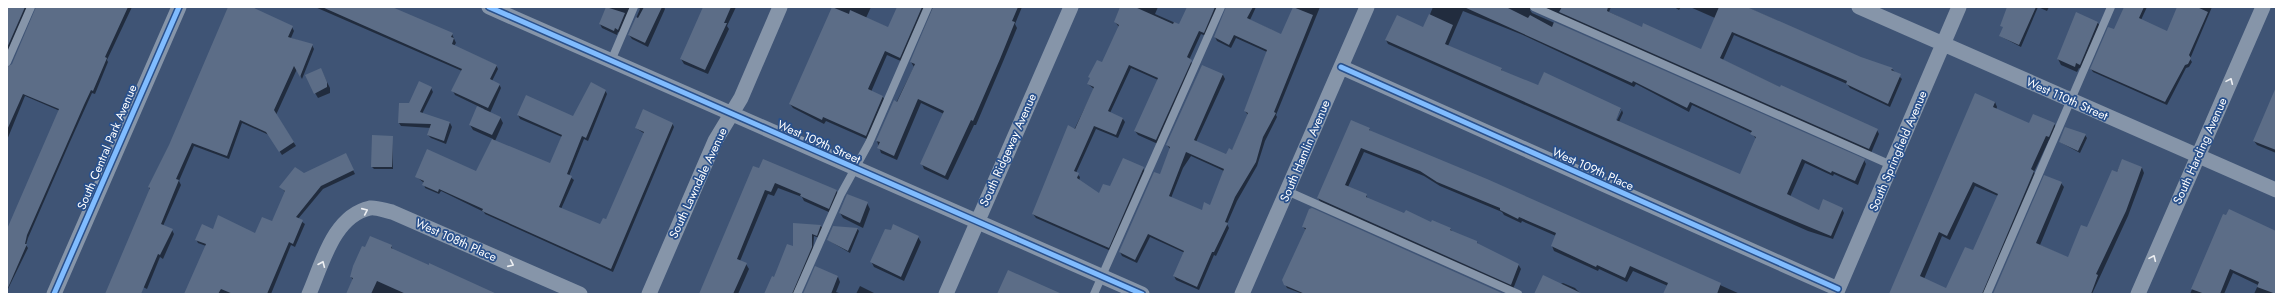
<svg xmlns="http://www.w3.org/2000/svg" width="2283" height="301" font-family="Jost,sans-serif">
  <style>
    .shadow { fill: #0007; fill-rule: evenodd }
    .building { fill: #5c6d87; fill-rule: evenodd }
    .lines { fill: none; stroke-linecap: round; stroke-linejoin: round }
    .lane { stroke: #8695a9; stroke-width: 8 }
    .street { stroke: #8695a9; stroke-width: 15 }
    .cycleway-casing { stroke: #29508b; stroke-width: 8 }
    .cycleway { stroke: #80bcff; stroke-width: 5 }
    .oneway { stroke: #edeff2 }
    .labels { text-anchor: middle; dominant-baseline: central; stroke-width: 3.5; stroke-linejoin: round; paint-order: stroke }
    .street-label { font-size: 12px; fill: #fff; stroke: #29508b }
  </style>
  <rect width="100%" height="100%" fill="#3f5475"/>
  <path class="shadow" d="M7,7h22l-22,47z
    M37,7h95l-25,53 1,2 -13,32 -3,-1 -23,51 -41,94 -2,7 2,3 -21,43v-64l2,1 51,-117 -35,-15 -18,44v-73l6,-2z
    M229,7h20l43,20 2,4 -3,7 21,7 2,4 -12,30 -5,-10 -21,46 20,31 -14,9 -13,-20 -27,-12 -13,36 -35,-13 -15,35 2,4 -18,41 9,4 2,4 -11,25 -3,-2 -13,32 -6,-3 -3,8h-32l44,-104 -1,-3 21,-41z
    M315,7h74l63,27 4,9 -2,3 42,19 2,4 -6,12 7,3 2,4 -11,25 10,4 3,6 -8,18 55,24 12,-28 -42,-18 -2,-4 55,2 32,-27 2,4 -19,47 -4,-2 -15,37 5,4 -13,29 40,17 5,-6 39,-86 -9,-6 36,-5 2,4 -61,145 -128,-58 -1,-2 -43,-21 -2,3 -14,-6 -1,-5 -7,-6 59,-4 17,-34 -20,-9 -3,-5 14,-16 -29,-14 -2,-4 9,-20z
    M607,7h25l-11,26 -3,-1 -1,3 -15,-7 -2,-4z
    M638,7h26l1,2 -17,38 -16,-8 -3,-4 11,-26z
    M704,7h32l-9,19 2,3 -21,45 -24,-10 -3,-5z
    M833,7h38l-5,11 23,10 9,-21h30l-25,55 -16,-7 -16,37 12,5 2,4 -16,39 -43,-19 -2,3 -31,-16 -3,-4z
    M933,7h89l-7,17 2,4 -15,36 -26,61h-2l-26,55 -24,-11 -2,-5 22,-50 -23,-11 -24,57 -16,-7 -4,-12 37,-74 -3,-5z
    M1122,7h36l-3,7 25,11 9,-18h30l-13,29 -5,-2 -12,26 4,4 -35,80 -20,-9 -3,-4 23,-51 -27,-12 -21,45 13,6 2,3 -7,16 -22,-9 -20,44 4,4 -1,4 21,14 43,-27 2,4 -34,79 -75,-33 -3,-4 61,-125 -6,-5 14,-20 17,-37 -4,-5z
    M1227,7h29l-6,13 32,15 12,-28h26l-44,108 1,2 -12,24 -8,25 -20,35 -10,23 2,4 -13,28 -2,-1 -15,35 -23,-10 -2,-4 11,-23 -35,-16 -13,26 -15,-7 -2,-4 40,-76 10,-27 -3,-4 35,-79 21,9 2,4 -29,63 31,13 5,-4 16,-36 -3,-4 22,-59 -31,-14 -5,10 -14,-7 -2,-4zM1191,156l33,15 -13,35 -9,5 -31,-13 12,-30z
    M1433,7h100l-3,3 2,3 332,147 2,4 -8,21 -24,-11 -1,2 -28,-13 -15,34 29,14 23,-2 2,4 -11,26 -25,-8 -420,-187 -2,-4 38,-11zM1463,11l60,24 111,52 2,-3 53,28 3,-7 60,28 4,6 -16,37 -121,-54 4,-9 -1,-3 -7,14h-2l8,-15 -77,-36 -6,13 -35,-14 -2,-3 -53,-23z
    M1542,7h69l-2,5 33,16 59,23 14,-33 -25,-11h56l115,51 31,11 10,10 -12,28 -40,-19 -3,-4 -113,-49 -11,25 58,28 96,42 2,4 -8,19z
    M1674,7h7l-2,3z
    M2012,7h26l-17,40 -21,-11z
    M2038,7h11l-2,4z
    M2126,7h21l-6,13 26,12 19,-25h26l-22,52 2,3 -3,5 -3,1 -19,37 -74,-33 -2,-3 24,-39z
    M2077,14l21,9 3,5 -18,41 -4,-1 -2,4 -16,-7 -3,-6z
    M323,74l7,14v5l-12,5 -3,-5z
    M431,88l2,4 -11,22 28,9 2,4 -6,17 -15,-6 -3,-3 3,-7 -30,-2 -2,-3 10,-19z
    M2276,92v61l-19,-8 -3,-4z
    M1995,102l2,5 -1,3 33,15 25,-1 3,4 -6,14 -2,-2 -15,32 2,4 -51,118h-95zM1975,186l23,10 -25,56 -27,37 -22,-10 18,-43 8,4z
    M1369,129l2,3 115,48 254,114h-76l4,-8 -35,-15 -6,11 -28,-13 -1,2 -44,-20 -2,-5 4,-10 -34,-15 -1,2 -17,-8 -2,-3 -62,-26 -16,-10 -60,-24 -16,35 18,8 2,4 37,15 45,15 3,3 24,10 1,3 40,19 3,5 -8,20 -192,-86 -3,-5z
    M2085,135l2,3 -7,15 -20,-11z
    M392,137l1,32h-19l-2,-2z
    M347,158l8,16 -32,15 -25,30 7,5 -10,23 -4,-2 -20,49h-86l21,-48 -8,-3 -2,-4 18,-9 42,4 16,-12 14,-29 -5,-6 22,-12z
    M2123,160l19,8 2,5 -16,43 -36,78h-98l67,-111 3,4 -24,58 28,13 20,-29z
    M754,167l82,23 3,5 -8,18 -27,-12 -2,-4 -24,-9 -4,8 -6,-2 -28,67 6,3 3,5 -11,25h-38z
    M867,203l3,6 -7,19 -20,-10 -3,-5z
    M2224,215l52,17v62h-22l4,-9 -25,-12 -9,21h-34z
    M794,224l27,2 2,3 -4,9 -5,-2 -1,15 -19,43h-29l29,-46z
    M1303,227l199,67h-199l-16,-6 -4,-8 23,-50z
    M857,228l2,3 -9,22 -22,-13z
    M918,237l3,5 -17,39 -30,-14 -3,-6z
    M391,246l2,4 102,44h-148l6,-14 -2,-3z
    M838,277l2,5 -4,10 6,2h-38z
    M1563,283l12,5 6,6h-46z
    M860,286l16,8h-20z"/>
  <path class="building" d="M7,7h18l-18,41z
    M36,7h92l-23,50 2,1 -14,33 -2,-1 -7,15 -57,130 -2,9h2l-20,46v-61l52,-120 -36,-15 -16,36v-63l5,-3z
    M228,7h24l41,19 -5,11 25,7 -13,33 -6,-11 -20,44 20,32 -15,10 -13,-20 -26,-12 -13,36 -35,-13 -16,36 3,1 -18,44 12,5 -13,26 -2,-1 -17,40h-36l45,-106 -2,-1 21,-42z
    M322,7h70l61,26 -2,4 3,1 -2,6 45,21 -7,14 10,5 -12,24 -37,-17 11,-22z
    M606,7l19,6 -7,17 -3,-2 -1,3 -15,-7z
    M644,7h18l-17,36 -17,-8 8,-18 2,1z
    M703,7h28l-7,16h3l-22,47 -25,-11z
    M832,7l17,7 1,-4 38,17 9,-20h25l-22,51 -15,-7 -17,38 15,7 -17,40 -43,-19 -1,3 -33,-16z
    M933,7h85l-6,14 3,1 -15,37 -27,62 -2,-1 -26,56 -25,-12 24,-53 -26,-12 -24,57 -17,-8 3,-6 -4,-1 18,-41 3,2 18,-38 -5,-2z
    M1120,7h15l38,17 1,-2 5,2 8,-17h28l-11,26 -5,-2 -12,26 5,3 -36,80 -22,-9 24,-53 -29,-13 -21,46 15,7 -7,17 -22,-9 -20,45 5,2 -2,5 22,15 4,-9 7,2 13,-28 21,9 -35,81 -77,-34 36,-89 7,4 19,-42 -7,-3 3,-6 -2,-1 9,-17 5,2 17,-37 -5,-3z
    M1226,7h27l-6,11 34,16 12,-27 20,8 -39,97 2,1 -13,24 -7,25 -21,35 -10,25 3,1 -14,29h-2l-15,35 -24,-11 11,-25 -36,-17 -13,26 -16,-8 35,-80 6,2 10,-27 -4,-2 36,-80 21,9 -29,66 32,14 3,-6 3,2 16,-37 -4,-2 23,-61 -33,-15 -5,10 -15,-8zM1186,152l38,17 -14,36 -6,-3 -2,8 -33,-14z
    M1464,7h42l22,11 2,-3 22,12 2,-5 311,137 -10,22 -23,-10 -1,2 -29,-14 -15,35 32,16 4,-11 20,9 -12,28 -72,-30 -374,-166 12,-25 26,12 6,-13 24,11 -8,19 57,24 -1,2 37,15 6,-13 77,36 -5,12 124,54 16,-37 -6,-3 2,-3 -62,-29 -3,6 -54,-27 -1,2z
    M1562,7h46l-1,4 35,16 1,-4 58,26 18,-42h28l114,50 32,11 -2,2 10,4 -13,30 -42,-20 1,-3 -115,-49 -12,26 60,29 1,-2 97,44 -9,20 -310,-137z
    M2007,7h29l-17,38 -20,-9 4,-9 -3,-1z
    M2124,7h20l-5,11 28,13 10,-24h20l11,5 -19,43 2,3 -3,6 -3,1 -20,37 -75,-33 18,-42 6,2z
    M2076,12l22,10 -18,43 -4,-2 -1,4 -18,-8z
    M321,68l6,14v5l-13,7 -9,-19z
    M419,81l13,6 -12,25 30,10 -6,19 -17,-6 4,-11 -33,-1 1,-20h10z
    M591,82l15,8 -20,48 -4,-2 -15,38 5,2 -13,31 41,17 3,-6 3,1 38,-87 -9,-4 8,-19 30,14 -62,146 -129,-58 1,-2 -44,-20 -1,3 -16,-7 2,-4 -9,-4 12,-28 49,22 16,-32 58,24 12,-28 -45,-20 9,-20 47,21z
    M2276,87v63l-23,-9z
    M1975,93l20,9 -2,5 36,16 4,-9 22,9 -6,14 -3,-1 -15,33 3,2 -52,123h-93zM1973,182l25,12 -25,56 -8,-3 -19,41 -26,-12 19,-44 8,4z
    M477,106l24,11 -9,18 -23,-10z
    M1351,120l19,8 -1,2 118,49 234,104 -4,11h-54l5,-11 -38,-17 -5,12 -28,-13 -1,2 -45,-21 5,-13 -37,-16 -1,2 -18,-9v-2l-63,-26 -17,-11 -59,-23 -16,37 22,9 -1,3 38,16 2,-3 25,12 1,-2 19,8 -1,2 27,11v2l42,21 -8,21 -194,-87z
    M2065,127l21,7 -8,17 -19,-9z
    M372,135l21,1 -1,31h-21z
    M346,153l8,17 -33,16 -25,31 7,3 -10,24 -4,-2 -22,52h-34l-12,-5 -3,5h-34l22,-50 -11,-4 7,-16 11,5 5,-14 37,18 7,-16 10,4 13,-30 -6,-4 16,-20 9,6z
    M763,159l74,31 -8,19 -29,-13 1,-2 -26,-11 -4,9 -6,-2 -28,69 10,4 -14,31h-34l54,-128 6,2z
    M2122,159l20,8 -16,44 -30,63 2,1 -7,19h-98l51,-119 18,7 -26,61 32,14 13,-32 6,2 25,-57 5,2z
    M847,194l21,8 -8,21 -21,-10z
    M1312,208l192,86h-199l-21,-9 -2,-5 24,-52 -4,-1 7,-18z
    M2229,209l47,22v63l-19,-7 2,-5 -29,-13 -10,25h-15l-14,-5 32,-75 3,1z
    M793,223l28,2 -4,11 -5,-2v13l-20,47h-28l8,-18 2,1 13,-33 6,2z
    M893,224l26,12 -18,41 -31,-15 15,-33 6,1z
    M833,226l25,2 -10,23 -21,-11z
    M370,236l22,9 -1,3 38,17v-2l68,31h-91l-29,-13 -6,13h-25l7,-16 -3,-1 3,-11 9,-20 3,1z
    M815,266l23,10 -7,18h-28z
    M1008,270l54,24h-65z
    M1543,275l40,19h-49z"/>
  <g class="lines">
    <path class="lane" d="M1534,7l357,158
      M611,61l23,-54
      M7,62l24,-55
      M1287,191l231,103
      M797,294l44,-100 28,-51 59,-136
      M1094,294l127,-287
      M1987,294l124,-287"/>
    <path class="street" d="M489,7l653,287
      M1859,7l417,183
      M1341,67l497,222
      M54,294l125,-287
      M309,294c13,-29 24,-78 61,-86 6,-1 16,3 22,4l188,82
      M649,294l66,-153 26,-43 39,-91
      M946,294l125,-287
      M1242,294l125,-287
      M1836,294l123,-287
      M2138,294l125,-287"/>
    <defs>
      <path id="cycleway" d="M489,7l653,287
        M1341,67l497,222
        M54,294l125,-287"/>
    </defs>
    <use href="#cycleway" class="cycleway-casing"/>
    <use href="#cycleway" class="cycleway"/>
  </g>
  <defs><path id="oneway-chevron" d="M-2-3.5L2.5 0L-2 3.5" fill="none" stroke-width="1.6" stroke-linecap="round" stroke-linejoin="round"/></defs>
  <g class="oneway">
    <use href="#oneway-chevron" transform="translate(2230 81) rotate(-66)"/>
    <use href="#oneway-chevron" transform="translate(365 211) rotate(-24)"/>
    <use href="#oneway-chevron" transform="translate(2153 258) rotate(-66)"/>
    <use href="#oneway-chevron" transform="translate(322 264) rotate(-67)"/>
    <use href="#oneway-chevron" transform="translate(511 264) rotate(24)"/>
  </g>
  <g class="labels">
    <g class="street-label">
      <text transform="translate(2067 99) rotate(24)">West 110th Street</text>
      <text transform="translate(819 142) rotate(24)">West 109th Street</text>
      <text transform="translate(107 147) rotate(-67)">South Central Park Avenue</text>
      <text transform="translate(1008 150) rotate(-66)">South Ridgeway Avenue</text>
      <text transform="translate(1305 151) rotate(-67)">South Hamlin Avenue</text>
      <text transform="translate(1898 151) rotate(-67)">South Springfield Avenue</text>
      <text transform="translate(2200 151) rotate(-66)">South Harding Avenue</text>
      <text transform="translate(1593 169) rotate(24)">West 109th Place</text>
      <text transform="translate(698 183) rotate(-65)">South Lawndale Avenue</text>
      <text transform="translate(456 240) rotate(24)">West 108th Place</text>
    </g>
  </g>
  <rect width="2283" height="301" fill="none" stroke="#ffffff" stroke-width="16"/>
</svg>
